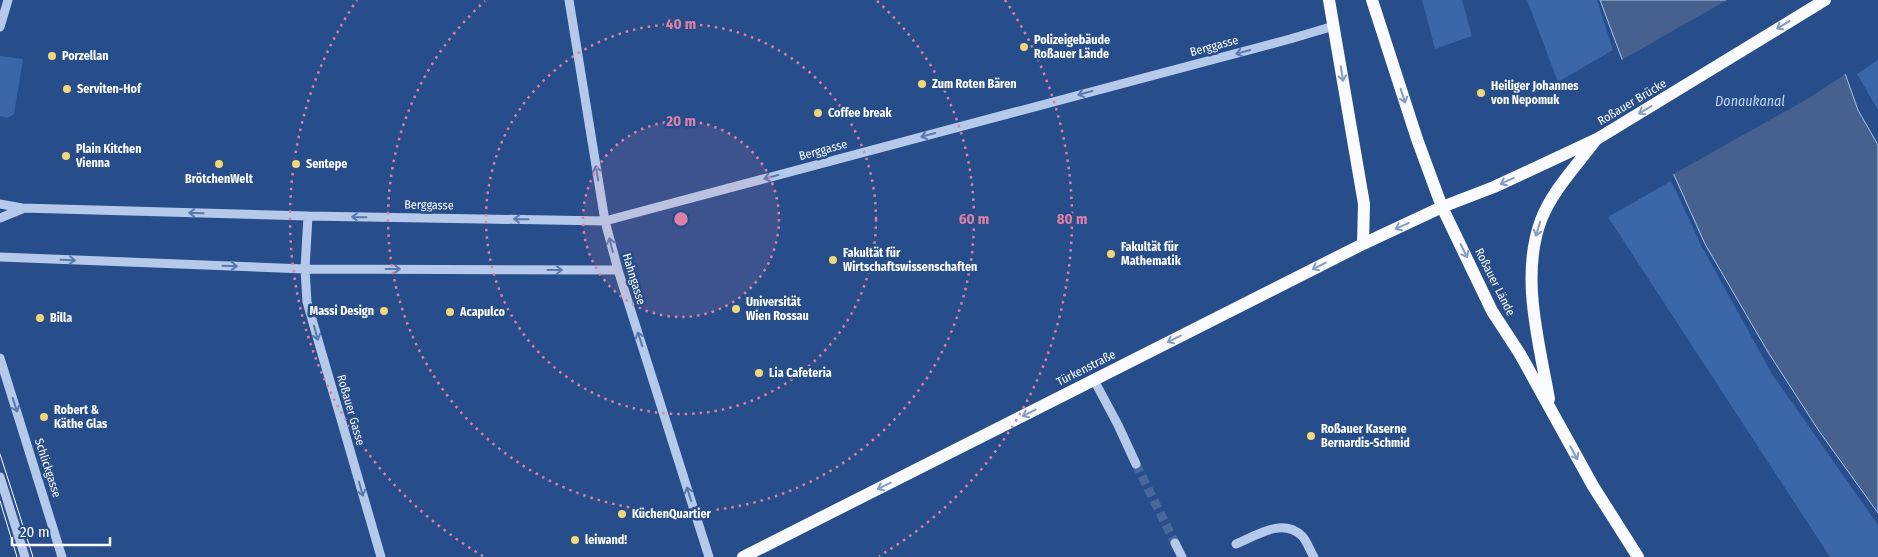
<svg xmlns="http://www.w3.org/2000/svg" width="1878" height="557" font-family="'Fira Sans Condensed',sans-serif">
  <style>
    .green { fill: #3b66a7 }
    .water { fill: #46618e; stroke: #a9c4ea }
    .pier { fill: #274d8b }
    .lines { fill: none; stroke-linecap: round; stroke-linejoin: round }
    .minor-tunnel { stroke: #47689c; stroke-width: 9; stroke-dasharray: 9 4.5; stroke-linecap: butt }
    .minor { stroke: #b5caea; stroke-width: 9 }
    .major { stroke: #f8fafe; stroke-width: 12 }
    .tram { stroke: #fff; stroke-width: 1 }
    .oneway { stroke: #859bbf }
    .oneway2 { stroke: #5979ac }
    .ring { fill: none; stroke: #dd80a5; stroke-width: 2.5; stroke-dasharray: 2.5 5 }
    .poi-dot { fill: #f2d67a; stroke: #274d8b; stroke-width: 2 }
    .labels { text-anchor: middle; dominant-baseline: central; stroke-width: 5; stroke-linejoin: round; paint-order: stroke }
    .poi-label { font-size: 12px; font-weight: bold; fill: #fff; stroke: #274d8b; text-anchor: start }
    .street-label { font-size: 12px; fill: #fff; stroke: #274d8b }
    .water-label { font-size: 14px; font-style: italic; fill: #c1d4f1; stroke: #274d8b }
    .centre { fill: #dd80a5; stroke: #274d8b; stroke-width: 2.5 }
    .ring-label { font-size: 15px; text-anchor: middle; font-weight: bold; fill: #dd80a5; stroke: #274d8b; stroke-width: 5; stroke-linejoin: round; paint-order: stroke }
  </style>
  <rect width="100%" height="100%" fill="#274d8b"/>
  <path class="green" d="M1422,0h40l10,36 -37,13z
    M1527,0h70l16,50 -55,32z
    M0,56l23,3 -9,55 -6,4 -8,-2z
    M1878,60v50l-21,-36z
    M1671,181l31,66 70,127 106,151v32h-48l-222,-340z"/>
  <path class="water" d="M1600,0h219l39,110 20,35v368l-59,-82 -51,-79 -63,-108 -83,-185z"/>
  <path class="pier" d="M1727,0h94l26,73 -38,25 -137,77 -52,-114z"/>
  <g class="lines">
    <path class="minor-tunnel" d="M1136,464l39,79"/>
    <path class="minor" d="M569,0l36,221 13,49 91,287
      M0,27l8,-27
      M0,204l22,4 286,8 297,5 685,-182 44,-13
      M308,216l-3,53 2,33 74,255
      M0,218l22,-9
      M0,257l305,12 313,1
      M0,358l62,199
      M1094,380l24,45 18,39
      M0,477l25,80
      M1175,543l7,14
      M1236,544c20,-8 46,-27 66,-8 5,5 8,15 12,21"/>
    <path class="major" d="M1329,0l35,204 -1,40
      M1372,0l45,139 25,68 50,104 28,43 73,132 45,71
      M1549,399c-10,-57 -29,-123 -8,-179 11,-29 36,-55 54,-79
      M743,557l620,-313 79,-37 52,-20 103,-48 228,-139"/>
    <path class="tram" d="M0,454l33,103
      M0,501l17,56"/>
  </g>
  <defs><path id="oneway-shaft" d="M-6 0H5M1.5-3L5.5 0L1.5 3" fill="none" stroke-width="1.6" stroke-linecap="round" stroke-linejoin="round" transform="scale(1.25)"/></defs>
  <g class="oneway">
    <use href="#oneway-shaft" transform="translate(1783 25) rotate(149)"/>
    <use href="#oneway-shaft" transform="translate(1342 74) rotate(81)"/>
    <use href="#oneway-shaft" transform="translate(1403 96) rotate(72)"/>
    <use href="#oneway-shaft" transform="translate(1645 110) rotate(149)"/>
    <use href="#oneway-shaft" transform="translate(1507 181) rotate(155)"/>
    <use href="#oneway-shaft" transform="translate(1402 226) rotate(155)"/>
    <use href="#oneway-shaft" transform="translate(1538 229) rotate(107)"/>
    <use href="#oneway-shaft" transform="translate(1464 251) rotate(64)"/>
    <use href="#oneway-shaft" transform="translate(1319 266) rotate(153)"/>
    <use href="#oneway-shaft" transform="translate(1174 339) rotate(153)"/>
    <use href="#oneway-shaft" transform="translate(1029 413) rotate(153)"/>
    <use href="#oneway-shaft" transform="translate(1574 453) rotate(61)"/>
    <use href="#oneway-shaft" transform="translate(884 486) rotate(153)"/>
  </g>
  <g class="oneway2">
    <use href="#oneway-shaft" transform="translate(1243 52) rotate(165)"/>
    <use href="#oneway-shaft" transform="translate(1085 93) rotate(165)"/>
    <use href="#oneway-shaft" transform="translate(928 135) rotate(165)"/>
    <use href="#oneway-shaft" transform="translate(597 173) rotate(-99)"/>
    <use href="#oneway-shaft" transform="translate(771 177) rotate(165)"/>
    <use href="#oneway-shaft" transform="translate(196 213) rotate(-178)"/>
    <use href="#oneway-shaft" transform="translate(359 217) rotate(-179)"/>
    <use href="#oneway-shaft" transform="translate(521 219) rotate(-179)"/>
    <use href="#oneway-shaft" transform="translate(611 245) rotate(-104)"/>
    <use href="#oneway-shaft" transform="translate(68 260) rotate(2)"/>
    <use href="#oneway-shaft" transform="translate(230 266) rotate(2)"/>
    <use href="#oneway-shaft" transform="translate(393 269)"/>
    <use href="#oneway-shaft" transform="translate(555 270)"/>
    <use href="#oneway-shaft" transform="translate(316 333) rotate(74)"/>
    <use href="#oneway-shaft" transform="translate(640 339) rotate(-108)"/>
    <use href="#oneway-shaft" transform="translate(15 405) rotate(72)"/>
    <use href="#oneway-shaft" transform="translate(361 489) rotate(74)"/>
    <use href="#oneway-shaft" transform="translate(689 494) rotate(-108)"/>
  </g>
  <circle cx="681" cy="219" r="98" fill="#dd80a5" fill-opacity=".12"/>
  <g class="ring">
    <circle cx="681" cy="219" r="98"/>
    <circle cx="681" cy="219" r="195"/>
    <path d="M877 1A293 293 0 1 1 485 1"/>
    <path d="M483 556A391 391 0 0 1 357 0M1005 0A391 391 0 0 1 879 556"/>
  </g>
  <g class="poi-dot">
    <circle cx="1024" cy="47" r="5"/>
    <circle cx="52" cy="56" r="5"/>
    <circle cx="922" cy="84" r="5"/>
    <circle cx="67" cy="89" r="5"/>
    <circle cx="1481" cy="93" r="5"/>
    <circle cx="818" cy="113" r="5"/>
    <circle cx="66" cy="156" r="5"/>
    <circle cx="219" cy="164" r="5"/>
    <circle cx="296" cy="164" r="5"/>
    <circle cx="1111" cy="254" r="5"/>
    <circle cx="833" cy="260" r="5"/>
    <circle cx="736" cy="309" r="5"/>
    <circle cx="384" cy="311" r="5"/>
    <circle cx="450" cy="312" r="5"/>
    <circle cx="40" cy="318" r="5"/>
    <circle cx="759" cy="373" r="5"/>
    <circle cx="44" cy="417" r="5"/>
    <circle cx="1311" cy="436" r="5"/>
    <circle cx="622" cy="514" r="5"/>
    <circle cx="575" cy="540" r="5"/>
  </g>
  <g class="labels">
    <g class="poi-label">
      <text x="1034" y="40">Polizeigebäude<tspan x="1034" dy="14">Roßauer Lände</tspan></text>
      <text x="62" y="56">Porzellan</text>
      <text x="932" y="84">Zum Roten Bären</text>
      <text x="1491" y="86">Heiliger Johannes<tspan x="1491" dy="14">von Nepomuk</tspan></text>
      <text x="77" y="89">Serviten-Hof</text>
      <text x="828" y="113">Coffee break</text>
      <text x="76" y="149">Plain Kitchen<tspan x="76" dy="14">Vienna</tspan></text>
      <text x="306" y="164">Sentepe</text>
      <text x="219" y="179" text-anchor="middle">BrötchenWelt</text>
      <text x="1121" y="247">Fakultät für<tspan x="1121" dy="14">Mathematik</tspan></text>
      <text x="843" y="253">Fakultät für<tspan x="843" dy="14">Wirtschaftswissenschaften</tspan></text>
      <text x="746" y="302">Universität<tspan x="746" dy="14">Wien Rossau</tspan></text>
      <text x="374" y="311" text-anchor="end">Massi Design</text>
      <text x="460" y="312">Acapulco</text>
      <text x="50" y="318">Billa</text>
      <text x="769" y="373">Lia Cafeteria</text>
      <text x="54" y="410">Robert &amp;<tspan x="54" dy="14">Käthe Glas</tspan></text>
      <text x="1321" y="429">Roßauer Kaserne<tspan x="1321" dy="14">Bernardis-Schmid</tspan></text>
      <text x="632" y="514">KüchenQuartier</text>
      <text x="585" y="540">leiwand!</text>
    </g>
    <g class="street-label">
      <text transform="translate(1214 46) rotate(-15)">Berggasse</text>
      <text transform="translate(1632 102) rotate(-31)">Roßauer Brücke</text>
      <text transform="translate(823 150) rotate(-15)">Berggasse</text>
      <text transform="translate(429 205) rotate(1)">Berggasse</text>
      <text transform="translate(634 279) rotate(73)">Hahngasse</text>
      <text transform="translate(1495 282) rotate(63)">Roßauer Lände</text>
      <text transform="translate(1086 368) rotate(-27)">Türkenstraße</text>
      <text transform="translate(351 410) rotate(74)">Roßauer Gasse</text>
      <text transform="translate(48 468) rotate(72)">Schlickgasse</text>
    </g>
    <g class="water-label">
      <text x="1750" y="101">Donaukanal</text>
    </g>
  </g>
  <circle cx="681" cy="219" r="8" class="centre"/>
  <g class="ring-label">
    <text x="681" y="29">40 m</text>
    <text x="681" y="126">20 m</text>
    <text x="974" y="224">60 m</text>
    <text x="1072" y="224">80 m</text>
  </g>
  <path d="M12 537v8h98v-8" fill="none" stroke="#ffffff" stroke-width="2.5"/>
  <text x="20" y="537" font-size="15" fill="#ffffff" stroke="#274d8b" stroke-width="4" paint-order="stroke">20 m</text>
</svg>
